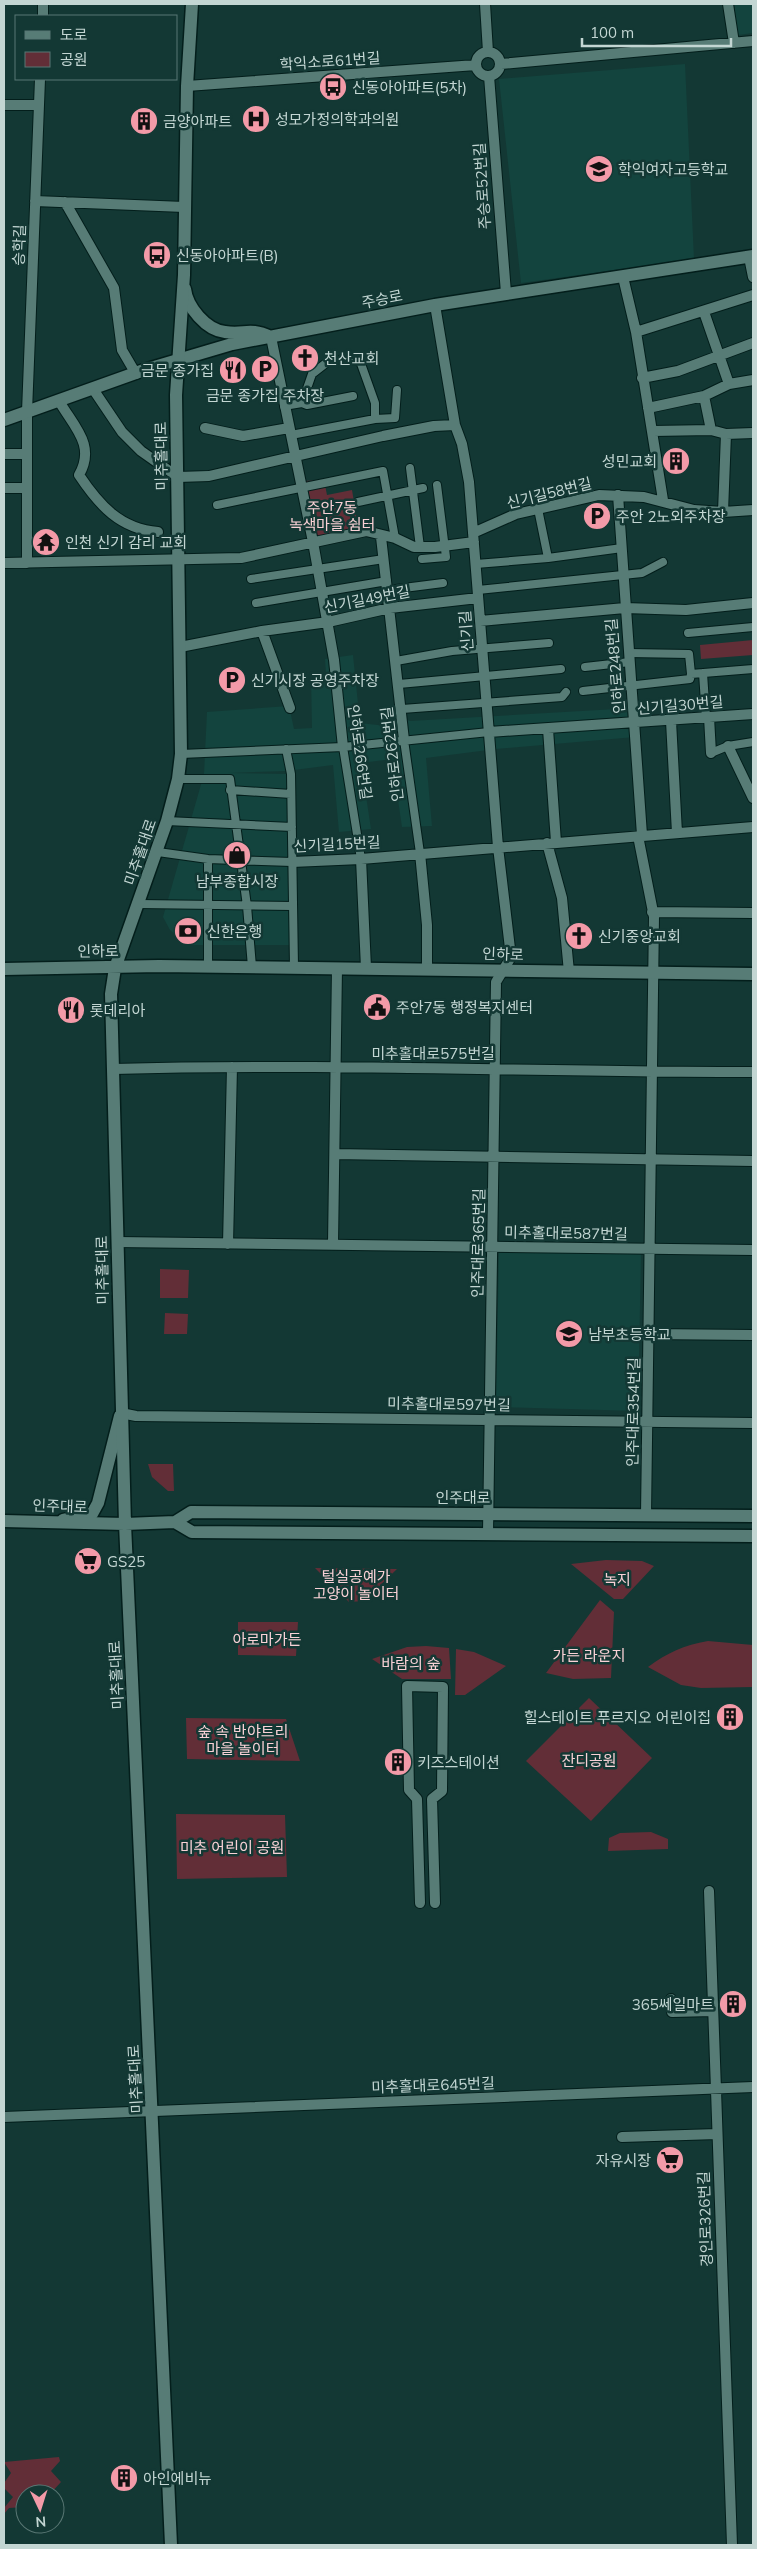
<svg xmlns="http://www.w3.org/2000/svg" width="757" height="2549" font-family="Mulish,'Noto Sans KR',sans-serif">
  <style>
    .built { fill: #13443e }
    .green { fill: #622e37 }
    .lines { fill: none; stroke-linecap: round; stroke-linejoin: round }
    .pedestrian-casing { stroke: #031e1b; stroke-width: 10 }
    .minor-casing { stroke: #031e1b; stroke-width: 12 }
    .tertiary-casing { stroke: #031e1b; stroke-width: 15 }
    .secondary-casing { stroke: #031e1b; stroke-width: 15 }
    .pedestrian { stroke: #577c76; stroke-width: 8 }
    .minor { stroke: #577c76; stroke-width: 10 }
    .tertiary { stroke: #577c76; stroke-width: 12 }
    .secondary { stroke: #577c76; stroke-width: 12 }
    .labels { text-anchor: middle; dominant-baseline: central; stroke-width: 5; stroke-linejoin: round; paint-order: stroke }
    .street-label { font-size: 15px; fill: #c3d6d3; stroke: #133834 }
    .poi-label { font-size: 15px; fill: #c3d6d3; stroke: #133834; text-anchor: start }
    .park-label { font-size: 15px; fill: #f9d1d6; stroke: #133834 }
  </style>
  <rect width="100%" height="100%" fill="#133834"/>
  <path class="built" d="M734,4h19v29l-15,2z
    M685,64l9,195 -173,24 -22,-204z
    M353,655l7,68 26,3 19,-7 5,2 224,-13 1,29 -139,12 -70,9 6,68 -30,1 -10,-68 -31,4 10,66 -32,3 -6,-67 -47,6 -58,2 63,1 -1,171h-103l-17,-15 -7,-13 41,-143 3,-62 82,-6 5,23 18,-1 -1,-51 15,-3 -1,-15z
    M499,1252l142,1 -3,158 -142,-4z"/>
  <path class="green" d="M324,480l3,15 25,-5 7,42 -46,10 -9,-61z
    M753,640v15l-52,4 -1,-14z
    M160,1269l29,1 -1,28h-28z
    M165,1313l23,1 -1,20h-23z
    M148,1464h25l1,27h-6l-16,-14z
    M606,1560l36,1 12,5 -31,33h-9l-43,-35z
    M315,1568l82,1 -33,32 -15,1z
    M600,1600l14,12 -3,66 -38,1 -27,-6z
    M238,1622h60l-2,34 -58,-1z
    M708,1641l45,4v42l-52,1 -20,-3 -33,-18c19,-14 36,-22 60,-26z
    M426,1646l23,2 2,31h-49l-30,-20 35,-12z
    M456,1649l18,3 32,14 -41,29h-10z
    M589,1698l63,60 -61,63 -65,-60z
    M186,1718l100,1 14,42 -113,-2z
    M176,1814l109,1 2,62 -110,2z
    M651,1832l17,7v10l-60,2 1,-13 11,-5z
    M59,2457l1,4 -9,10 10,11 -11,12h-25v13l-16,1 -5,6v-6l9,-11 -9,-9v-5l7,-10 -7,-11z"/>
  <g class="lines">
    <defs>
      <path id="pedestrian" d="M342,359l18,2 15,42v16
        M302,403l5,2 46,-9
        M284,406l18,-3 10,-29 18,-14
        M291,435l84,-16 20,-1 2,-28
        M410,468l10,79
        M358,502l65,-14
        M217,505l166,-34 12,67
        M538,509l10,49
        M422,559l24,-2 -9,-72
        M476,564l72,-6 74,-10
        M251,579l133,-20
        M388,590l55,-7
        M478,590l164,-17 21,-11
        M256,603l131,-22
        M688,633l65,-6
        M629,653l60,1 2,20 62,-5
        M396,661l56,-10 97,-8
        M585,667l45,-5
        M703,673l3,45
        M399,684l162,-15
        M583,691l107,-12 1,-5
        M402,709l160,-12 4,-5
        M404,740l16,113
        M343,747l18,112
        M286,749l5,25 3,193
        M711,753l17,-7 25,-4
        M181,754l162,-7 146,-15
        M178,779h52l17,127 5,61
        M230,790l61,4
        M167,821l125,6
        M158,852l50,7 84,3
        M208,859v107
        M139,904l153,2"/>
      <path id="minor" d="M485,4l3,48
        M728,4l6,39
        M43,16v-12
        M476 64a12 12 0 1 1 24 0a12 12 0 1 1-24 0Z
        M501,64l252,-23
        M489,76l17,217
        M187,86l289,-21
        M4,105h35
        M35,201l149,6
        M65,202l49,86 8,62 14,24
        M749,257l4,20
        M623,277l13,55 27,168
        M435,305l20,120 7,19 7,38 29,365 13,110 -15,25 -8,551
        M704,312l25,72
        M636,332l117,-37
        M271,337l42,205 21,118 9,87
        M642,378l36,-7 75,-28
        M93,389l29,43 19,19 37,26 31,-1 174,-40 51,-10 21,-1
        M704,396l7,34
        M59,401c15,26 37,44 20,74 20,30 41,54 79,57
        M648,408l56,-12 25,-12 24,-4
        M205,428l38,8 46,-8
        M653,431l58,-1 15,4 27,-1
        M4,454h23
        M4,488h23
        M618,495l24,340
        M723,512l3,-78
        M473,533l43,-19 83,-19 45,2 50,13 29,2 30,-2
        M381,537l23,203
        M4,563l237,-5 125,-27 29,7 19,9h21l39,-5
        M27,563v-151l13,-333
        M480,621l145,-13 61,2 67,-7
        M262,631l28,77
        M180,647l82,-16 66,-9 62,-14 88,-10
        M709,717l2,36
        M671,721l6,112
        M548,729l8,113
        M489,732l264,-18
        M728,746l25,52
        M640,835l-1,6 15,76 -8,598
        M547,843l15,55 7,74
        M420,853l7,72v43
        M361,859l5,109
        M292,862l69,-3 392,-32
        M652,912l101,1
        M113,1069c213,-6 427,3 640,3
        M335,1154l418,7
        M117,1242l636,8
        M228,1244l4,-177
        M333,1244l4,-276
        M649,1334l104,1
        M121,1413l15,3 617,7
        M709,1891l23,654
        M420,1903l-3,-104 -8,-9 -2,-104 36,1 -1,104 -10,8 3,104
        M671,1999l1,13 41,-1
        M4,2117l749,-30
        M622,2137l95,-3"/>
      <path id="tertiary" d="M185,289c2,18 21,41 40,43 21,3 23,-5 46,5
        M4,420l140,-50 88,-26 203,-39 318,-49
        M63,1520l29,-6 6,-11 22,-87"/>
      <path id="secondary" d="M4,969l155,-3 594,8
        M4,1521l121,3 50,-2 17,10 561,4
        M175,1522l16,-10 562,4
        M171,2545l-46,-1021 -14,-530 4,-26 52,-147 11,-42 3,-25 -5,-359 8,-120 3,-189 5,-82"/>
    </defs>
    <use href="#pedestrian" class="pedestrian-casing"/>
    <use href="#minor" class="minor-casing"/>
    <use href="#tertiary" class="tertiary-casing"/>
    <use href="#secondary" class="secondary-casing"/>
    <use href="#pedestrian" class="pedestrian"/>
    <use href="#minor" class="minor"/>
    <use href="#tertiary" class="tertiary"/>
    <use href="#secondary" class="secondary"/>
  </g>
  <defs>
    <symbol id="bus-disc" viewBox="-11 -11 22 22"><circle r="9.5" fill="#f39aa8" stroke="#133834"/><path d="M-5-6H5V4H4V6H2V4H-2V6H-4V4H-5ZM-3.5-4V0h7V-4ZM-3.5 1.2v1.5H-2V1.2ZM2 1.2v1.5H3.5V1.2Z" fill="#111"/></symbol>
    <symbol id="hospital-disc" viewBox="-11 -11 22 22"><circle r="9.5" fill="#f39aa8" stroke="#133834"/><path d="M-5-5h3v3.5h4V-5h3V5h-3V1.5h-4V5h-3Z" fill="#111"/></symbol>
    <symbol id="building-disc" viewBox="-11 -11 22 22"><circle r="9.5" fill="#f39aa8" stroke="#133834"/><path d="M-4-6H4V6H1V3H-1V6H-4ZM-2.5-4.3h1.7v1.8h-1.7ZM.8-4.3h1.7v1.8H.8ZM-2.5-1h1.7V.8h-1.7ZM.8-1h1.7V.8H.8Z" fill="#111"/></symbol>
    <symbol id="school-disc" viewBox="-11 -11 22 22"><circle r="9.5" fill="#f39aa8" stroke="#133834"/><path d="M0-5L7-2L0 1L-7-2ZM-4 1L0 2.5L4 1V4Q0 6-4 4Z" fill="#111"/></symbol>
    <symbol id="church-disc" viewBox="-11 -11 22 22"><circle r="9.5" fill="#f39aa8" stroke="#133834"/><path d="M-1.2-6h2.4v3.5h3.3v2.4h-3.3V6h-2.4V-.1h-3.3v-2.4h3.3Z" fill="#111"/></symbol>
    <symbol id="parking-disc" viewBox="-11 -11 22 22"><circle r="9.5" fill="#f39aa8" stroke="#133834"/><path d="M-3.5-5.5H1a3.5 3.5 0 0 1 0 7H-1V5.5H-3.5ZM-1-3.4V-.6H.8a1.4 1.4 0 0 0 0-2.8Z" fill="#111"/></symbol>
    <symbol id="restaurant-disc" viewBox="-11 -11 22 22"><circle r="9.5" fill="#f39aa8" stroke="#133834"/><path d="M-5-6h1v4h1v-4h1v4h1v-4h1v5L-1.5 .5V6h-2V.5L-5-1ZM5-6V6H3V1.5H1.5Q1.5-4 5-6Z" fill="#111"/></symbol>
    <symbol id="temple-disc" viewBox="-11 -11 22 22"><circle r="9.5" fill="#f39aa8" stroke="#133834"/><path d="M0-6L5-2H3V0L6.5 2.5H4V6H1.5V3h-3V6H-4V2.5H-6.5L-3 0V-2H-5Z" fill="#111"/></symbol>
    <symbol id="shop-disc" viewBox="-11 -11 22 22"><circle r="9.5" fill="#f39aa8" stroke="#133834"/><path d="M-5-2.5h2.3a2.7 3.5 0 0 1 5.4 0H5L5.5 6h-11ZM-1.5-2.5h3a1.5 2.3 0 0 0-3 0Z" fill="#111"/></symbol>
    <symbol id="bank-disc" viewBox="-11 -11 22 22"><circle r="9.5" fill="#f39aa8" stroke="#133834"/><path d="M-6-4H6V4H-6ZM0-2.3a2.3 2.3 0 1 0 0 4.6a2.3 2.3 0 1 0 0-4.6Z" fill="#111"/></symbol>
    <symbol id="civic-disc" viewBox="-11 -11 22 22"><circle r="9.5" fill="#f39aa8" stroke="#133834"/><path d="M-.6-6.5H3V-4.5H.6V-3L4-1V1h2V6H-6V1h2V-1L-.6-3ZM-1.2 2.5V6h2.4V2.5Z" fill="#111"/></symbol>
    <symbol id="supermarket-disc" viewBox="-11 -11 22 22"><circle r="9.5" fill="#f39aa8" stroke="#133834"/><path d="M-6-5.5h2.5l.6 2H6L4.5 2H-2.5L-4.4-4H-6ZM-1.5 3.2a1.3 1.3 0 1 0 .1 0ZM3 3.2a1.3 1.3 0 1 0 .1 0Z" fill="#111"/></symbol>
  </defs>
  <g fill-rule="evenodd">
    <use href="#bus-disc" x="317" y="71" width="32" height="32"/>
    <use href="#hospital-disc" x="240" y="103" width="32" height="32"/>
    <use href="#building-disc" x="128" y="105" width="32" height="32"/>
    <use href="#school-disc" x="583" y="153" width="32" height="32"/>
    <use href="#bus-disc" x="141" y="239" width="32" height="32"/>
    <use href="#church-disc" x="289" y="342" width="32" height="32"/>
    <use href="#parking-disc" x="249" y="353" width="32" height="32"/>
    <use href="#restaurant-disc" x="217" y="354" width="32" height="32"/>
    <use href="#building-disc" x="660" y="445" width="32" height="32"/>
    <use href="#parking-disc" x="581" y="500" width="32" height="32"/>
    <use href="#temple-disc" x="30" y="526" width="32" height="32"/>
    <use href="#parking-disc" x="216" y="664" width="32" height="32"/>
    <use href="#shop-disc" x="221" y="839" width="32" height="32"/>
    <use href="#bank-disc" x="172" y="915" width="32" height="32"/>
    <use href="#church-disc" x="563" y="920" width="32" height="32"/>
    <use href="#civic-disc" x="361" y="991" width="32" height="32"/>
    <use href="#restaurant-disc" x="55" y="994" width="32" height="32"/>
    <use href="#school-disc" x="553" y="1318" width="32" height="32"/>
    <use href="#supermarket-disc" x="72" y="1545" width="32" height="32"/>
    <use href="#building-disc" x="714" y="1701" width="32" height="32"/>
    <use href="#building-disc" x="382" y="1746" width="32" height="32"/>
    <use href="#building-disc" x="717" y="1988" width="32" height="32"/>
    <use href="#supermarket-disc" x="654" y="2144" width="32" height="32"/>
    <use href="#building-disc" x="108" y="2462" width="32" height="32"/>
  </g>
  <g class="labels">
    <g class="street-label">
      <text transform="translate(330 61) rotate(-4)">학익소로61번길</text>
      <text transform="translate(482 186) rotate(-94)">주승로52번길</text>
      <text transform="translate(19 245) rotate(-88)">승학길</text>
      <text transform="translate(382 299) rotate(-11)">주승로</text>
      <text transform="translate(161 456) rotate(-91)">미추홀대로</text>
      <text transform="translate(549 493) rotate(-14)">신기길58번길</text>
      <text transform="translate(367 599) rotate(-11)">신기길49번길</text>
      <text transform="translate(466 631) rotate(-94)">신기길</text>
      <text transform="translate(615 666) rotate(-95)">인하로248번길</text>
      <text transform="translate(680 705) rotate(-5)">신기길30번길</text>
      <text transform="translate(360 752) rotate(82)">인하로266번길</text>
      <text transform="translate(392 754) rotate(-97)">인하로262번길</text>
      <text transform="translate(337 844) rotate(-3)">신기길15번길</text>
      <text transform="translate(140 852) rotate(-71)">미추홀대로</text>
      <text transform="translate(98 951) rotate(-1)">인하로</text>
      <text transform="translate(503 954) rotate(2)">인하로</text>
      <text x="433" y="1053">미추홀대로575번길</text>
      <text transform="translate(566 1233) rotate(1)">미추홀대로587번길</text>
      <text transform="translate(478 1243) rotate(-89)">인주대로365번길</text>
      <text transform="translate(102 1270) rotate(-91)">미추홀대로</text>
      <text transform="translate(449 1404) rotate(1)">미추홀대로597번길</text>
      <text transform="translate(633 1412) rotate(-89)">인주대로354번길</text>
      <text x="463" y="1497">인주대로</text>
      <text transform="translate(60 1506) rotate(2)">인주대로</text>
      <text transform="translate(116 1675) rotate(-93)">미추홀대로</text>
      <text transform="translate(135 2079) rotate(-93)">미추홀대로</text>
      <text transform="translate(433 2085) rotate(-2)">미추홀대로645번길</text>
      <text transform="translate(705 2219) rotate(-92)">경인로326번길</text>
    </g>
    <g class="poi-label">
      <text x="352" y="87">신동아아파트(5차)</text>
      <text x="275" y="119">성모가정의학과의원</text>
      <text x="163" y="121">금양아파트</text>
      <text x="618" y="169">학익여자고등학교</text>
      <text x="176" y="255">신동아아파트(B)</text>
      <text x="324" y="358">천산교회</text>
      <text x="214" y="370" text-anchor="end">금문 종가집</text>
      <text x="265" y="395" text-anchor="middle">금문 종가집 주차장</text>
      <text x="657" y="461" text-anchor="end">성민교회</text>
      <text x="616" y="516">주안 2노외주차장</text>
      <text x="65" y="542">인천 신기 감리 교회</text>
      <text x="251" y="680">신기시장 공영주차장</text>
      <text x="237" y="881" text-anchor="middle">남부종합시장</text>
      <text x="207" y="931">신한은행</text>
      <text x="598" y="936">신기중앙교회</text>
      <text x="396" y="1007">주안7동 행정복지센터</text>
      <text x="90" y="1010">롯데리아</text>
      <text x="588" y="1334">남부초등학교</text>
      <text x="107" y="1561">GS25</text>
      <text x="711" y="1717" text-anchor="end">힐스테이트 푸르지오 어린이집</text>
      <text x="417" y="1762">키즈스테이션</text>
      <text x="714" y="2004" text-anchor="end">365쎄일마트</text>
      <text x="651" y="2160" text-anchor="end">자유시장</text>
      <text x="143" y="2478">아인에비뉴</text>
    </g>
    <g class="park-label">
      <text x="332" y="507">주안7동<tspan x="332" dy="17">녹색마을 쉼터</tspan></text>
      <text x="356" y="1576">털실공예가<tspan x="356" dy="17">고양이 놀이터</tspan></text>
      <text x="617" y="1579">녹지</text>
      <text x="267" y="1639">아로마가든</text>
      <text x="589" y="1655">가든 라운지</text>
      <text x="411" y="1663">바람의 숲</text>
      <text x="243" y="1731">숲 속 반야트리<tspan x="243" dy="17">마을 놀이터</tspan></text>
      <text x="589" y="1760">잔디공원</text>
      <text x="232" y="1847">미추 어린이 공원</text>
    </g>
  </g>
  <rect width="757" height="2549" fill="none" stroke="#c3d6d3" stroke-width="10"/>
  <rect x="15" y="15" width="162" height="65" fill="#133834" stroke="#597774"/>
  <rect x="25" y="31" width="25" height="8" fill="#577c76" stroke="#597774"/>
  <text x="60" y="40" font-size="15" fill="#c3d6d3">도로</text>
  <rect x="25" y="52" width="25" height="15" fill="#622e37" stroke="#597774"/>
  <text x="60" y="65" font-size="15" fill="#c3d6d3">공원</text>
  <g transform="translate(40 2509) rotate(176)"><circle r="24" fill="#133834" stroke="#597774"/>
  <path d="M0-4L9 19L0 12L-9 19Z" fill="#f39aa8"/>
  <text y="-8" font-size="14" font-weight="bold" text-anchor="middle" fill="#c3d6d3">N</text>
  </g>
  <path d="M582 38v8h149v-8" fill="none" stroke="#c3d6d3" stroke-width="2.5"/>
  <text x="590" y="38" font-size="15" fill="#c3d6d3" stroke="#133834" stroke-width="4" paint-order="stroke">100 m</text>
</svg>
